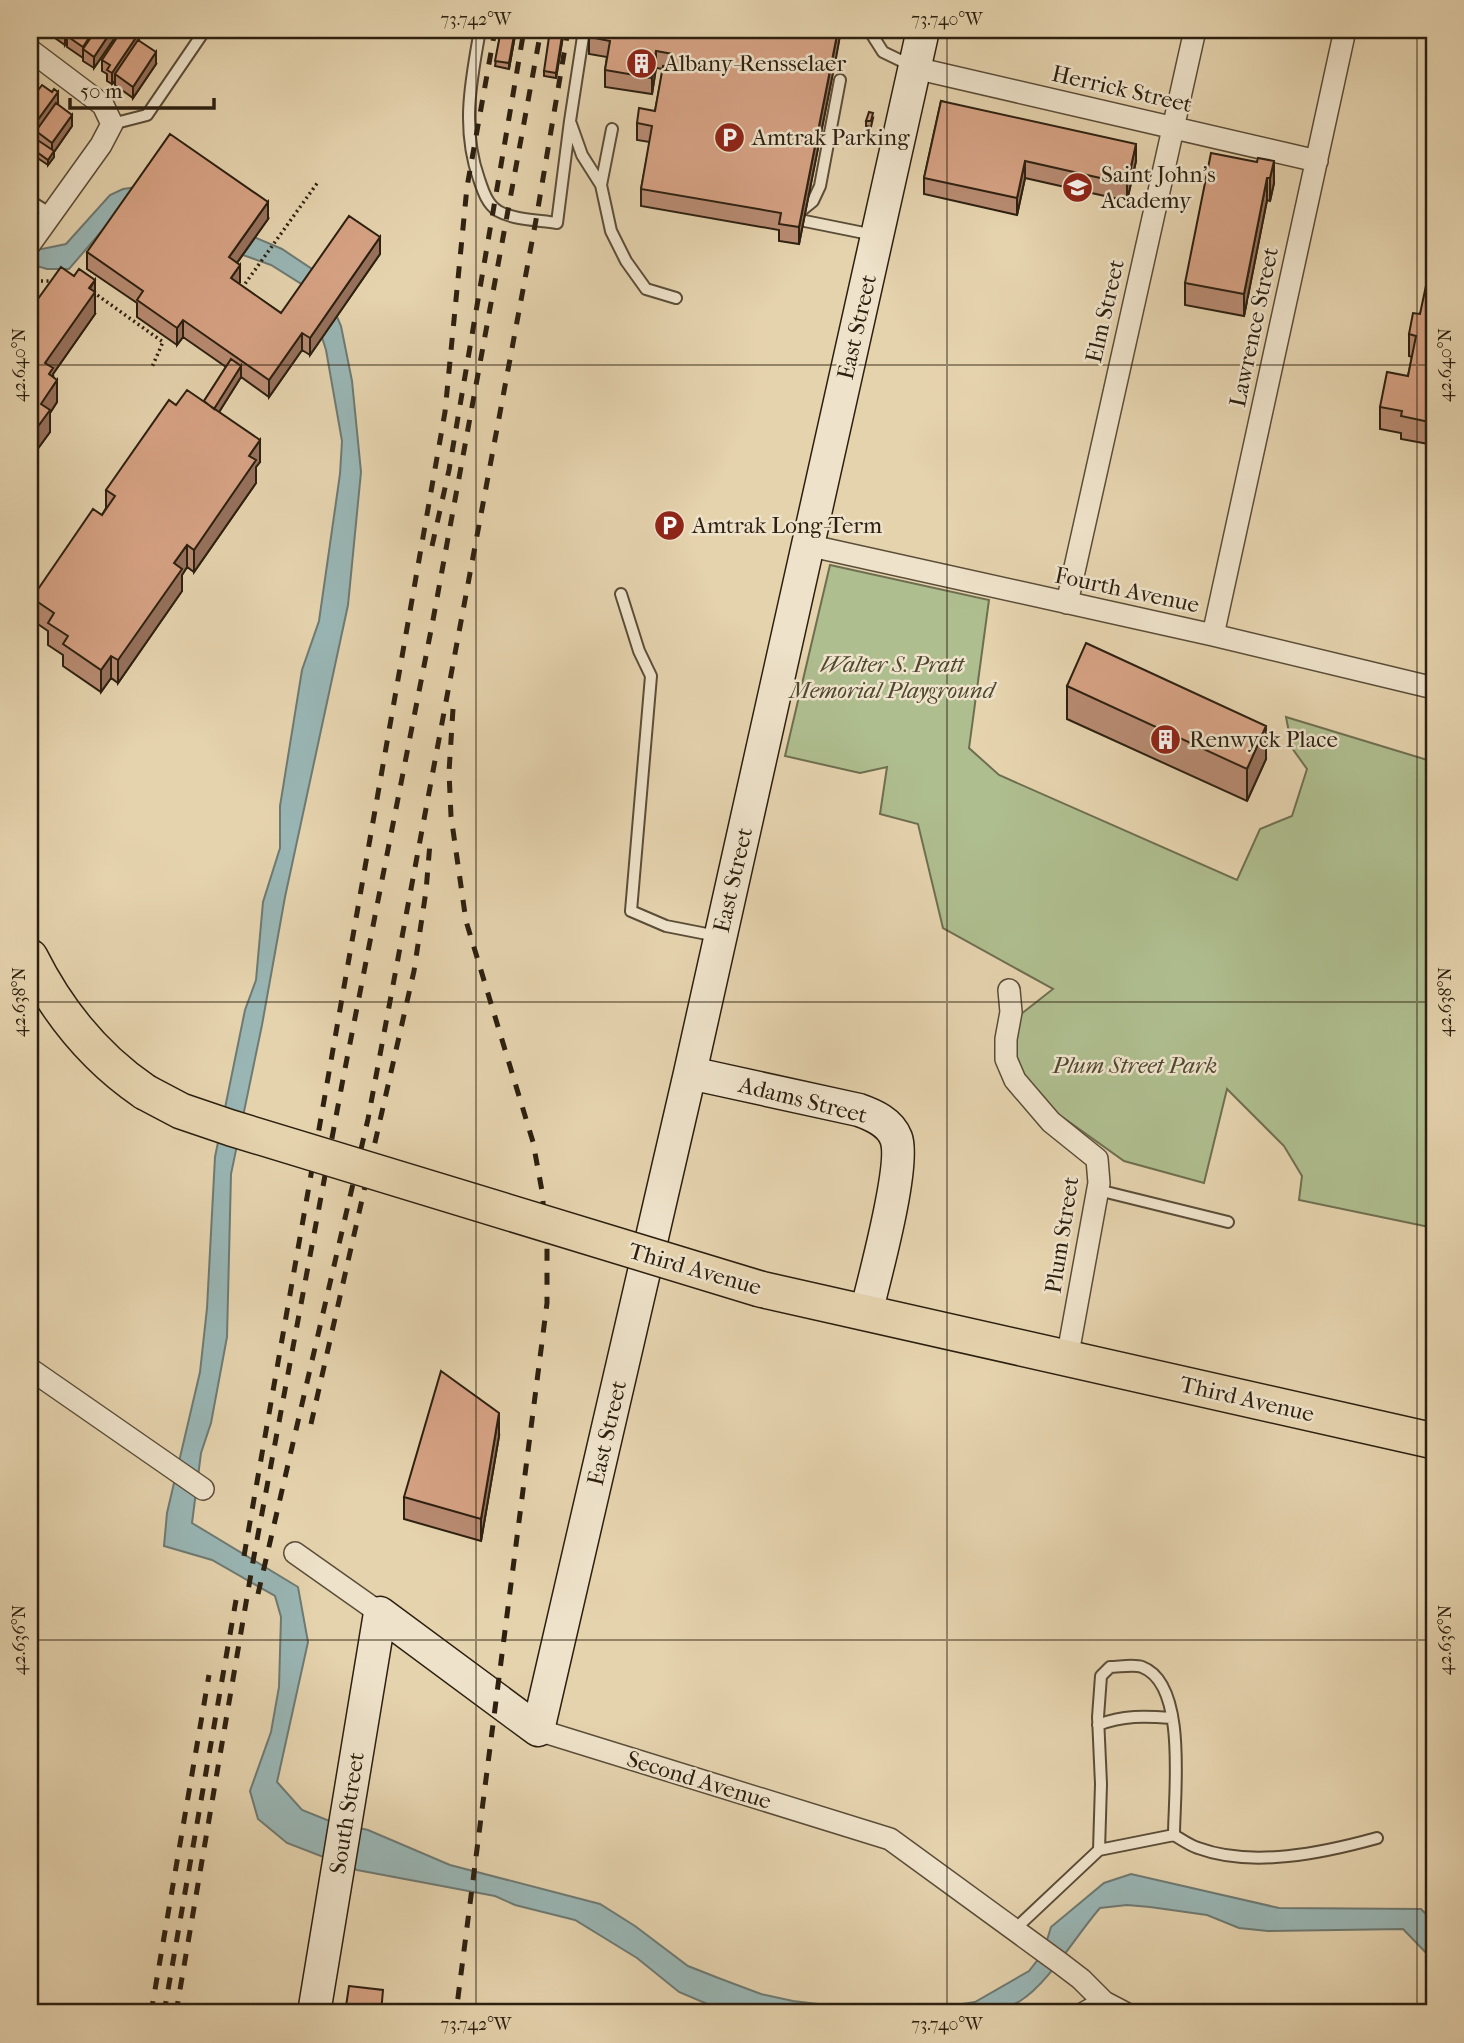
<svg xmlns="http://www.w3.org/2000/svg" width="1464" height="2043" font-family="'IM FELL French Canon',serif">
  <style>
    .green { fill: #afbe8f; stroke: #6e6f50; stroke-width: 2 }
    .water { fill: #99b6b5; stroke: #6e7a73; stroke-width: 2 }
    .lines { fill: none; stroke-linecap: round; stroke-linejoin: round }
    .lane-casing { stroke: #5b4d38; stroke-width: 14 }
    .street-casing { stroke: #5b4d38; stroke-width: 24 }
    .secondary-casing { stroke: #2d2010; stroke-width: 35 }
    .primary-casing { stroke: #2d2010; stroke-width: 38 }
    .path { stroke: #2d2010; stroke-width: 3.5; stroke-dasharray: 2 3.5; stroke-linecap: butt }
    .lane { stroke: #eee2ca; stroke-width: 10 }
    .street { stroke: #eee2ca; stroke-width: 21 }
    .secondary { stroke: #eee2ca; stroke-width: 32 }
    .primary { stroke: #e5d3ae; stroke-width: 35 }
    .rail { stroke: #2d2010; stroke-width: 5; stroke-dasharray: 12 12; stroke-linecap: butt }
    .primary-bridge-casing { stroke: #2d2010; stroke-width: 38; stroke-linecap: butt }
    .primary-bridge { stroke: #e5d3ae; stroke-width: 35 }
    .wall { fill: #b88b72; stroke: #2d2010; stroke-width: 2 }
    .shaded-wall { fill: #96715c; stroke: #2d2010; stroke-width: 2 }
    .building { fill: #d6a284; stroke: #2d2010; stroke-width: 2 }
    .ticks { fill: none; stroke: #2d2010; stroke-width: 2; stroke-opacity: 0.45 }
    .labels { text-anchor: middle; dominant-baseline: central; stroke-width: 5; stroke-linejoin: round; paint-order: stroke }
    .poi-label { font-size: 23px; fill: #2d2010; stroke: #eee2ca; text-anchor: start }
    .street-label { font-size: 23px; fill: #2d2010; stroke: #eee2ca }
    .park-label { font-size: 23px; font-style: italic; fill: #4e4830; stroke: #eee2ca }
    .neatline { fill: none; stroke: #2d2010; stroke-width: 2.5 }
    .ticks-label { font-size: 18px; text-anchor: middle; fill: #2d2010 }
  </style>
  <rect width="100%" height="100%" fill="#e5d3ae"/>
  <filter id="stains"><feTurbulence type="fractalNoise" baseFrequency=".00286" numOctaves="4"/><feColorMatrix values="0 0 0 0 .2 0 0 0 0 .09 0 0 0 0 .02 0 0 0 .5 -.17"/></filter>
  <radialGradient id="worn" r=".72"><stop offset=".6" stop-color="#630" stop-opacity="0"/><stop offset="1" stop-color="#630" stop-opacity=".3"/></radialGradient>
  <path class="green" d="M830,565l159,35 -20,148 30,27 238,105 23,-51 32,-13 15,-47 -15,-21 -6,-31 148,45v16l-7,33 7,2v415l-135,-28 3,-24 -18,-30 -57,-57 -23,94 -80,-22 -77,-55 -21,-21 -13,-29 3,-38 37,-29 -110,-61 -25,-104 -38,-10 7,-47 -27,6 -75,-17z"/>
  <path class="water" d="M137,187l145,62 36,24 23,53 11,55 9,91 -13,133 -63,292 -23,128 -31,149 -4,163 -16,86 -10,30 -9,70 106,64 10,55 -31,140 25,28 30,12 36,8 82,35 150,39 35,22 53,40 33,13 40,15 32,7 83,10h41l58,-9 54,-31 14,-18 8,-26 53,-44 27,-9 148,34 142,1 13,13v39l-31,-32 -135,2 -29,-3 -32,-13 -57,-8 -23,-2 -27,3c-23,26 -52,76 -80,93 -9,6 -21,9 -31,12h-246l-24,-4 -40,-17 -42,-34 -62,-38 -60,-15 -20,-9 -138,-26 -70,-27 -29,-24 -8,-28 21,-59 8,-45 2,-70 -6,-21 -63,-36 -48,-14 3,-33 33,-141 7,-64 8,-151 30,-147 11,-30 7,-78 17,-54v-42l22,-136 17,-49 21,-147 2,-33 -16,-91 -20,-63 -35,-22 -152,-54 -50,58h-22l-17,-5v-23l12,8 24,-5 44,-49 13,-6z"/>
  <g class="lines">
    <defs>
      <path id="lane" d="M480,30c-9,51 -19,98 -1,149 4,12 8,25 19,32 16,9 41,9 59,12l13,-102 14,-91
        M869,30l14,22 29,14
        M112,124l35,-9 58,-85
        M571,124l11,31 19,30
        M612,129l-11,56 10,46 15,30 20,28 30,9
        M30,201l21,13
        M797,214l16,-13 7,-15 20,-106
        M790,218l84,17
        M621,594l18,57 12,25 -20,235 35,15 51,10
        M1098,1190l130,32
        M1098,1725c25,-10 47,-9 74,-7
        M1174,1835c7,4 15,10 24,13 54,20 125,5 179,-10
        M1015,1929l84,-79 75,-15c0,-40 14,-151 -32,-168 -8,-3 -23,0 -32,0l-9,9 -3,41 3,67 -2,66"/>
      <path id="street" d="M30,50l73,55 9,19 -11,21 -71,99
        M915,68l402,93
        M807,545l406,90 221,53
        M1067,603l128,-573
        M1213,635l132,-605
        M1009,990l2,22 -5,27v20l9,21 36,42 46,37 2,24 -32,176
        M30,1369l173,120
        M295,1553l85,60
        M538,1730l352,109 170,124 21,16 23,23
        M1084,2013l20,-11 21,11"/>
      <path id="secondary" d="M690,1073l169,37c14,5 31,12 37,28 10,26 -22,142 -30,175
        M314,2013l66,-400 158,117 152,-657 233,-1043"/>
      <path id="primary" d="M30,957c27,54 65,101 115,135
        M760,1289l674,152"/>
    </defs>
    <use href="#lane" class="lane-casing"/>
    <use href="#street" class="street-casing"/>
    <use href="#secondary" class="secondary-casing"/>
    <use href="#primary" class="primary-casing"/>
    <path class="path" d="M30,281h25
      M242,288l76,-106
      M93,292l70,50 -11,25"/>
    <use href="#lane" class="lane"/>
    <use href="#street" class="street"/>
    <use href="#secondary" class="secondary"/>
    <use href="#primary" class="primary"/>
    <path class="rail" d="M432,546l17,-76 75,-440
      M453,709l-4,63 2,44 15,105 67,221 9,49 5,56v56l-91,710
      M311,1424l103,-453 12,-80 4,-48
      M244,1556l201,-1144 22,-225 28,-157
      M258,1594l110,-475 168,-899 32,-190
      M151,2013l58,-338
      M164,2013l72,-413
      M176,2013l78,-457 89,-477 90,-459 108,-590"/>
    <defs>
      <path id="primary-bridge" d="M145,1092l36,19 50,17 529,161"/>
    </defs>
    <use href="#primary-bridge" class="primary-bridge-casing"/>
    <use href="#primary-bridge" class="primary-bridge"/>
  </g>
  <path class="wall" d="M45,30h73v3l-24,35 -11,-7v-3l-16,-11v-5l-2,3 -20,-14z
    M501,30h15l-7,39 -14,-3z
    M564,30l-8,48 -12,-2v-5z
    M590,30h251l-42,214 -20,-3v-11l-138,-24v-17l9,-47 -13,-2v-17l18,-12 8,-42 -7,-1 -4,26 -47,-7v-17l2,-13 -18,-3v-17z
    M102,60l54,4 -23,34 -18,-13v-4l-3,3 -5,-3v-7l-5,-3z
    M30,79l8,11 20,13 -1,1 15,22 -18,26v5l-6,8 -18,-12v-6l6,-8v-6l-2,3 -4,-2z
    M941,101l195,60 -9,40 -102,-23 -8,37 -93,-21v-16z
    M873,118l-2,9 -5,-1v-5z
    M1257,162l17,21 -4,18 -3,-1 -23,116 -59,-11v-22z
    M268,219l-31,44 3,19 -2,2 43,29 99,-59 -70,101 -8,-5 -33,47 -28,-20 -22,35 41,50 -4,5v16l-62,89 -7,-5 -5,8v16l-64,92 -7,-5 -10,14 -38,-26v-11l-15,-10v-14l-16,-11v-22l70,-83 4,-7v-18l70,-85 28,-4 22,-34 -43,-30 -6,8 -40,-28v-14l-50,-34v-17z
    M1434,275v170l-33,-6v-6l-21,-4v-22l28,-31 4,-19 -3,-1v-22l11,-20 13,-32z
    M30,310l65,4 -42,60 4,28 -7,11v19l-19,26h-1z
    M1067,686l199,73 -19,42 -180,-82z
    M499,1436l-18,105 -77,-22v-22z"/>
  <path class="shaded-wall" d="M68,30h8l-9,6v6l-2,3v-11z
    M94,30h7l-18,19v9v-11z
    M112,30h6v3l-24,35v-11z
    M515,30h1l-7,39v-6z
    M563,30h1l-8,48v-5z
    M838,30h3l-5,28 -37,186v-17z
    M139,33v11l-24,30v7l-3,3v-11z
    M656,51v17l-4,26v-16z
    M156,52v12l-23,34v-11z
    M38,84v11l-8,12v-11z
    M58,92v11l-24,33v-11z
    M72,115v11l-18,26v5l-6,8v-5l4,-7v-10z
    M1136,144v17l-9,40v-17z
    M1025,161v17l-8,37v-17z
    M1274,161v22l-4,18v-23z
    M1267,178v22l-23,116v-22z
    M268,202v17l-39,55v-17z
    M380,237v17l-70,101v-17z
    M240,265v17l-9,13v-17z
    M95,280v34l-42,60v12l4,-6v22l-7,11v19l-19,26v-22l10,-32 4,-41z
    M183,320v17l-6,8v-17z
    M302,333v17l-33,47v-17z
    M241,366v11l-32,51v-12z
    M260,440v22l-4,5v16l-62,89v-22l55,-94z
    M187,545v22l-5,8v16l-64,92v-23l56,-97z
    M111,656v22l-10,14v-22z
    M1266,726v33l-19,42v-32z
    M499,1413v23l-18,105v-22z"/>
  <path class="building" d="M59,30h9l-3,4z
    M71,30h23l-11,17 -16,-11z
    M96,30h16l-18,27 -11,-8z
    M122,30h12l5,3 -27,40 -5,-3 3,-5 -8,-5z
    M501,30h14l-6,33 -14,-2z
    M550,30h13l-7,43 -12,-2z
    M590,30h248l-39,197 -20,-3 2,-11 -140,-24 11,-63 -15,-3 2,-15 16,3 8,-45 7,1 3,-13 -17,-3 -4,27 -47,-8 5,-29 -21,-4z
    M138,40l18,12 -23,35 -18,-13z
    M30,79l8,5 -8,12z
    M42,85l10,7 2,-3 4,3 -24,33 -4,-3v-21z
    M941,101l195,43 -9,40 -102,-23 -8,37 -93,-20z
    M56,103l16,12 -20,28 -16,-12z
    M869,112l4,1 -2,8h-5z
    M170,134l98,68 -39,55 11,8 -9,13 50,35 68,-97 31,21 -70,101 -8,-5 -33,47 -86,-60 -6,8 -40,-28 6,-9 -56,-39z
    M36,139l18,12 -6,9 -18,-13z
    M1211,153l46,9 1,-4 16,3 -4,17h-3l-23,116 -59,-11z
    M61,267l13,9 5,-7 16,11 -6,8 6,4 -50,71 8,5 -4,6 8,6 -16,24 9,6 -19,26 -1,-1v-125z
    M1434,275v148l-33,-7 1,-5 -22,-4 7,-35 21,4 8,-40 -7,-2 4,-21 7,1 7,-33 6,1z
    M231,359l10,7 -27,43 -10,-8z
    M187,390l73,50 -11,16 7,4 -62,90 -7,-5 -13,18 8,6 -64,91 -7,-4 -10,14 -38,-26 5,-8 -20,-13 6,-10 -22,-15 61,-89 9,6 13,-19 -9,-6 63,-90 7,5z
    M1086,643l180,83 -19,43 -180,-83z
    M441,1371l58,42 -18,106 -77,-22z
    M349,1986l34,4 -2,23h-36z"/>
  <path class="ticks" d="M476,30v1983M947,30v1983M1417,30v1983M30,365h1404M30,1002h1404M30,1640h1404"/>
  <defs>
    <symbol id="building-disc" viewBox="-11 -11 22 22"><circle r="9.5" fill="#8f2418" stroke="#eee2ca"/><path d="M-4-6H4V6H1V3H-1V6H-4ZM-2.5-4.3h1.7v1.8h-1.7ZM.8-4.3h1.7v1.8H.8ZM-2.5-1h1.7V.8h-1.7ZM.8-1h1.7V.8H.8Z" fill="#fff"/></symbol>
    <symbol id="parking-disc" viewBox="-11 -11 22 22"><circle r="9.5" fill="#8f2418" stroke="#eee2ca"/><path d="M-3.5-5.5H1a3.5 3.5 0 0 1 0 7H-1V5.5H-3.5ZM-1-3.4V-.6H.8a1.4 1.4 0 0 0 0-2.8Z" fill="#fff"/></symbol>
    <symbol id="school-disc" viewBox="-11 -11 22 22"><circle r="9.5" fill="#8f2418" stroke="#eee2ca"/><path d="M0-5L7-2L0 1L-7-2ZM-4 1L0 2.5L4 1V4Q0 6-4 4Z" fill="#fff"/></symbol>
  </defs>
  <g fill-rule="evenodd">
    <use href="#building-disc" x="624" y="46" width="35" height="35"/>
    <use href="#parking-disc" x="712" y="120" width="35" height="35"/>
    <use href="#school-disc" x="1060" y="170" width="35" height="35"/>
    <use href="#parking-disc" x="652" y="508" width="35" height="35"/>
    <use href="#building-disc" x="1148" y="722" width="35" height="35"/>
  </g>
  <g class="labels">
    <g class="poi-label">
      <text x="664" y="63">Albany-Rensselaer</text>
      <text x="752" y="137">Amtrak Parking</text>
      <text x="1101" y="174">Saint John's<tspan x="1101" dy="26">Academy</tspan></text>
      <text x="692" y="525">Amtrak Long-Term</text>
      <text x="1189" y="739">Renwyck Place</text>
    </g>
    <g class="street-label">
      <text transform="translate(1122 89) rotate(13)">Herrick Street</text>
      <text transform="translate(1105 311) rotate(-77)">Elm Street</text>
      <text transform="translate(857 327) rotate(-77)">East Street</text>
      <text transform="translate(1254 327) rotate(-78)">Lawrence Street</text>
      <text transform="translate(1127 590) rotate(12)">Fourth Avenue</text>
      <text transform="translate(733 880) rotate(-77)">East Street</text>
      <text transform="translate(803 1100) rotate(14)">Adams Street</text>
      <text transform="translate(1062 1235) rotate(-81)">Plum Street</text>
      <text transform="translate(695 1269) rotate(16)">Third Avenue</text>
      <text transform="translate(1247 1399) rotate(13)">Third Avenue</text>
      <text transform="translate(607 1433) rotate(-77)">East Street</text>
      <text transform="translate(699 1780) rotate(17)">Second Avenue</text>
      <text transform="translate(347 1813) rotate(-81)">South Street</text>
    </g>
    <g class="park-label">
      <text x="892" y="664">Walter S. Pratt<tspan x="892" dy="26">Memorial Playground</tspan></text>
      <text x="1135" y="1065">Plum Street Park</text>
    </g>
  </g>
  <rect width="1464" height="2043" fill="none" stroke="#e5d3ae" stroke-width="77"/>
  <path d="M70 98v10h144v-10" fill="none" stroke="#2d2010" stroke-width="3.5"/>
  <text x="80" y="98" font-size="21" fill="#2d2010" stroke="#eee2ca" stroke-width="5" paint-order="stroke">50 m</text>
  <rect x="38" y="38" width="1388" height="1966" class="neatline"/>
  <g class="ticks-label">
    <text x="476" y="25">73.742°W</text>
    <text x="947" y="25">73.740°W</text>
    <text transform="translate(19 365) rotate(-90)" y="6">42.640°N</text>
    <text transform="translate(1445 365) rotate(-90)" y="6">42.640°N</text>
    <text transform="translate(19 1002) rotate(-90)" y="6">42.638°N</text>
    <text transform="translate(1445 1002) rotate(-90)" y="6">42.638°N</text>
    <text transform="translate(19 1640) rotate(-90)" y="6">42.636°N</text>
    <text transform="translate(1445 1640) rotate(-90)" y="6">42.636°N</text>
    <text x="476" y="2030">73.742°W</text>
    <text x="947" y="2030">73.740°W</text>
  </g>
  <rect width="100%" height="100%" filter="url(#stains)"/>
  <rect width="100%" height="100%" fill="url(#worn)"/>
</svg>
